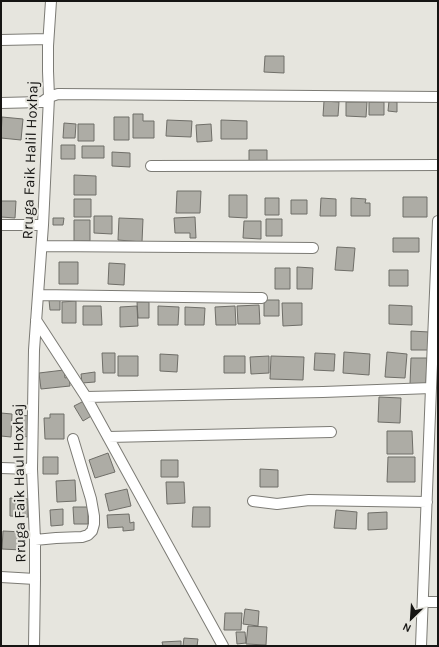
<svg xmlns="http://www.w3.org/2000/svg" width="439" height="647" font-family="Karla,sans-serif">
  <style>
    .building { fill: #adaca5; stroke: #6f6e68 }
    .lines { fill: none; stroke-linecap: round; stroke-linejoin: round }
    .street-casing { stroke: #7c7b75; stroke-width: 12 }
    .street { stroke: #fff; stroke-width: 10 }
    .labels { text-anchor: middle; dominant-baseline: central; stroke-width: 4; stroke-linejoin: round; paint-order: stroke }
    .street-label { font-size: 15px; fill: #161513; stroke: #e6e5de }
  </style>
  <rect width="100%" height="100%" fill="#e6e5de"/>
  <path class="building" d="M265,56h19v17l-20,-1z
    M324,101l15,1 -1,14h-15z
    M389,101l8,1v10l-9,-1z
    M346,102h21l-1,15 -20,-1z
    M369,102h15v13h-15z
    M133,114h10v7h11v17h-21z
    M2,117l21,2 -2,21 -20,-2z
    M114,117h15v23h-15z
    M167,120l25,1 -1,16 -25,-1z
    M221,120l26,1v18h-26z
    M64,123l12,1 -1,14h-12z
    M78,124h16v17h-16z
    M211,124l1,17 -15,1 -1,-17z
    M61,145h14v14h-14z
    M82,146h22v12h-22z
    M249,150h18v12h-18z
    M112,152l18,1v14l-18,-1z
    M74,175l22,1v19h-22z
    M177,191h24l-1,22h-24z
    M229,195h18v23l-18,-1z
    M403,197h24v20h-24z
    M265,198h14v17h-14z
    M321,198l15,1v17h-16z
    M351,198l15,1 -1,4h5v13h-19z
    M74,199h17v18h-17z
    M291,200h16v14h-16z
    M1,201h15l-1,17 -14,-1z
    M94,216h18v18l-18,-1z
    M195,217l1,21h-6v-5h-15l-1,-15z
    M53,218h11l-1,7h-10z
    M119,218l24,1 -1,23 -24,-2z
    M266,219h16v17h-16z
    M74,220h16v21h-16z
    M244,221h17v18l-18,-1z
    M393,238h26v14h-26z
    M337,247l18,1 -2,23 -18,-1z
    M59,262h19v22h-19z
    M109,263l16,1 -1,21 -16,-1z
    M297,267l16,1 -1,21h-15z
    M275,268h15v21h-15z
    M389,270h19v16h-19z
    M60,299v11h-10l-1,-10z
    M264,300h15v16h-15z
    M76,301v22h-14v-21z
    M137,302h12v16h-11z
    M282,303h20v22l-19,1z
    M259,305l1,19h-22l-1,-18z
    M389,305l23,1v19l-23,-1z
    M83,306h18l1,19h-19z
    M137,306l1,20 -18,1v-20z
    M158,306l21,1 -1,18h-20z
    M235,306l1,19h-20l-1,-18z
    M185,307l20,1 -1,17h-19z
    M411,331l18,1v18h-18z
    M344,352l26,2 -1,21 -26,-2z
    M387,352l20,2 -2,24 -20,-1z
    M102,353h13v20h-12z
    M315,353l20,1 -1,17 -20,-1z
    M160,354l18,1 -1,17 -17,-1z
    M118,356h20v20h-20z
    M224,356h21v17h-21z
    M269,356v17l-18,1 -1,-17z
    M271,356l33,1 -1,23 -33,-1z
    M411,358h16l-1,26h-16z
    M64,370l1,8 4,-1 1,9 -29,3 -2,-16z
    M95,372v10l-13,1 -1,-9z
    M379,397l22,1 -1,25 -22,-1z
    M84,401l9,14 -10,6 -9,-15z
    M1,413l11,1 -1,23 -10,-1z
    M50,414h14v25h-19l-1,-21h6z
    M18,415l13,1v21l-14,-1z
    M387,431h25l1,23h-26z
    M108,453l7,19 -20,6 -6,-18z
    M43,457h15v17h-15z
    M388,457h27v25h-28z
    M161,460h17v17h-17z
    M260,469l18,1v17h-18z
    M75,480l1,21 -19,1 -1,-21z
    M166,482h18l1,21 -18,1z
    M127,489l4,17 -22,5 -4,-17z
    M10,498l18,1v18l-18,-1z
    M73,507h15v17h-14z
    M193,507h17v20h-18z
    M63,509v16l-12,1 -1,-16z
    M336,510l21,2 -1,17 -22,-1z
    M387,512v17l-19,1v-17z
    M129,514l1,9 4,-1v8l-11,1v-4l-15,1 -1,-13z
    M3,531l20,1 -1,18 -20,-1z
    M245,609l14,2 -1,15 -15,-2z
    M225,613h17l-1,17h-17z
    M248,626l19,1 -1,18 -20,-1z
    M236,632h9l1,11 -9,1z
    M184,638l14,1 -1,7h-14z
    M181,641v5h-18l-1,-4z"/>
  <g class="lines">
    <defs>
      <path id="street" d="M1,40l47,-1
        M1,103l41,-1 7,-5 9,-3 380,3
        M151,166l287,-1
        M1,225h42
        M42,246l271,2
        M38,295l224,3
        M36,320l50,77 137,249
        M86,397l237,-5 108,-4
        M108,437l223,-5
        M1,468l31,1
        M253,501l24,3 32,-4 118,2
        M35,540l21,-2 26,-1 6,-2 4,-4 2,-7v-8l-3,-17 -18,-60
        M1,577l34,2
        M423,602h15
        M34,646l1,-67v-39l-3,-71 2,-119 9,-125 6,-128 -1,-26v-25l3,-45
        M421,646l10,-258 7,-167"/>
    </defs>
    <use href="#street" class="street-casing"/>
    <use href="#street" class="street"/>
  </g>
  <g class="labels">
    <g class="street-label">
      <text transform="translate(30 160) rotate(-88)">Rruga Faik Halil Hoxhaj</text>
      <text transform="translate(19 483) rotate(-91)">Rruga Faik Haul Hoxhaj</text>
    </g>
  </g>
  <rect width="439" height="647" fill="none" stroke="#161513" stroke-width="4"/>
  <g transform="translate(411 619) rotate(205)" stroke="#e6e5de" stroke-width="3" paint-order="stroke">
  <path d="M0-3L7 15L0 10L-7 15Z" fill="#161513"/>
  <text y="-6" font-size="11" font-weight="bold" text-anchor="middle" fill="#161513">N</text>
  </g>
</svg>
